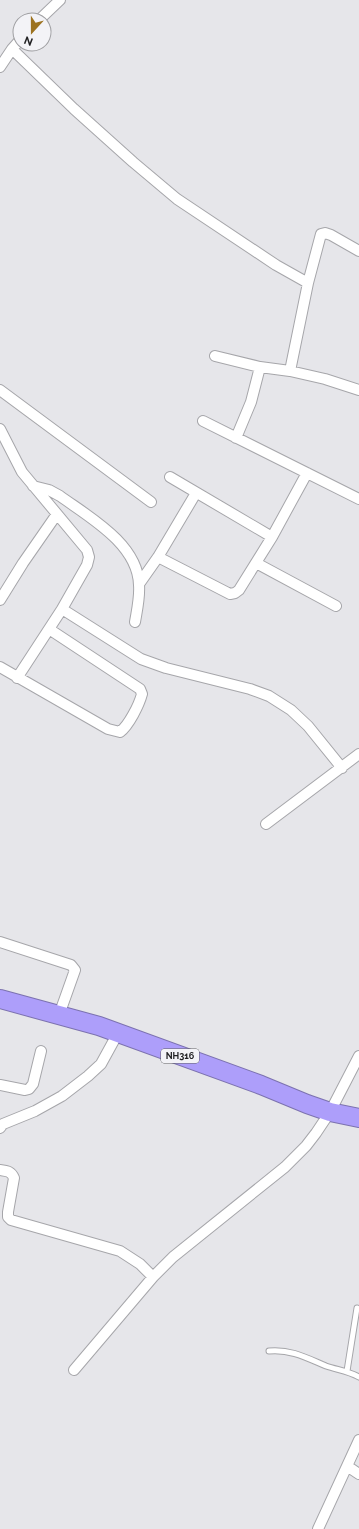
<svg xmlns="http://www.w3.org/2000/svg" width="359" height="1529" font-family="Raleway,sans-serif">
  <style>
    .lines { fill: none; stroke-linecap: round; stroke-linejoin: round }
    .lane-casing { stroke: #a6a6aa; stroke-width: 7 }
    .street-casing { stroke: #a6a6aa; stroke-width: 12 }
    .highway-casing { stroke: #7c72af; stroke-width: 20 }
    .lane { stroke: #fff; stroke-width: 5 }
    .street { stroke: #fff; stroke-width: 10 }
    .highway { stroke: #ad9efa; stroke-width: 18 }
    .labels { text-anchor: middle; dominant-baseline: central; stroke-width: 3; stroke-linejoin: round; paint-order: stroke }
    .shield { fill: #f3f3f7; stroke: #606063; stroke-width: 1 }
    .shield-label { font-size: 9px; font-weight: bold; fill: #212123 }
  </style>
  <rect width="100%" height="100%" fill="#e6e6ea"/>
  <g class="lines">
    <defs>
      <path id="lane" d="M269,1351c22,-2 38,7 57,15 12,4 22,5 33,11
        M347,1371l10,-63"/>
      <path id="street" d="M39,20l21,-20
        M12,49l62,60 59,53 44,37 99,66 32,18
        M0,67l12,-18 8,-9
        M215,356l45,11 30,4 35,8 34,11
        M290,371l18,-88 13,-49 4,-1 6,2 28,16
        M0,390l151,112
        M203,421l156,78
        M0,429l22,43 65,78 2,7 -2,8 -25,44 -45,69
        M236,438l15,-36 9,-35
        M170,477l102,60
        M33,486l16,4 11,6c29,21 78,48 79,89 1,12 -2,25 -4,37
        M158,557l72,37 5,-1 4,-3 33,-53 35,-64
        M256,563l80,43
        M139,584l19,-27 38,-64
        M0,600l23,-37 34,-49
        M62,609l79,50 25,9 84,21 19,7 22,14 17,16 34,42
        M0,667l108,62 12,3c9,-7 19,-27 22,-38l-2,-5 -91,-60
        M266,824l93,-70
        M0,942l71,23 4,5 -16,45
        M0,1085l25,5 4,-1 4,-5 8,-33
        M0,1128l3,-4 32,-13 27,-15 26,-20 13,-12 17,-31
        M0,1170c7,1 11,1 14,8l-6,34v5l3,3 109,31 20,13 13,13
        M74,1370l79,-93 20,-20 112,-90 21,-21 10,-13 14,-21 29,-56
        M347,1466l12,8
        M318,1529l41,-89"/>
      <path id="highway" d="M0,999l99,27 162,59 46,19 23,8 29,6"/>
    </defs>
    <use href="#lane" class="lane-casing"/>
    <use href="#street" class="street-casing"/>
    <use href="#highway" class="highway-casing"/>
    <use href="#lane" class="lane"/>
    <use href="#street" class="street"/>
    <use href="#highway" class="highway"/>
  </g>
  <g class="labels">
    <rect class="shield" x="161" y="1049" width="38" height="14" rx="3"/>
    <g class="shield-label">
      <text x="180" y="1056">NH316</text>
    </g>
  </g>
  <g transform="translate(32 32) rotate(201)"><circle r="19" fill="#f3f3f7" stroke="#9f9fa2"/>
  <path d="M0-3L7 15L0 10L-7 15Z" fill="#9c7220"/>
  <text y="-6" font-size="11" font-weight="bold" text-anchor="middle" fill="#212123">N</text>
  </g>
</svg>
